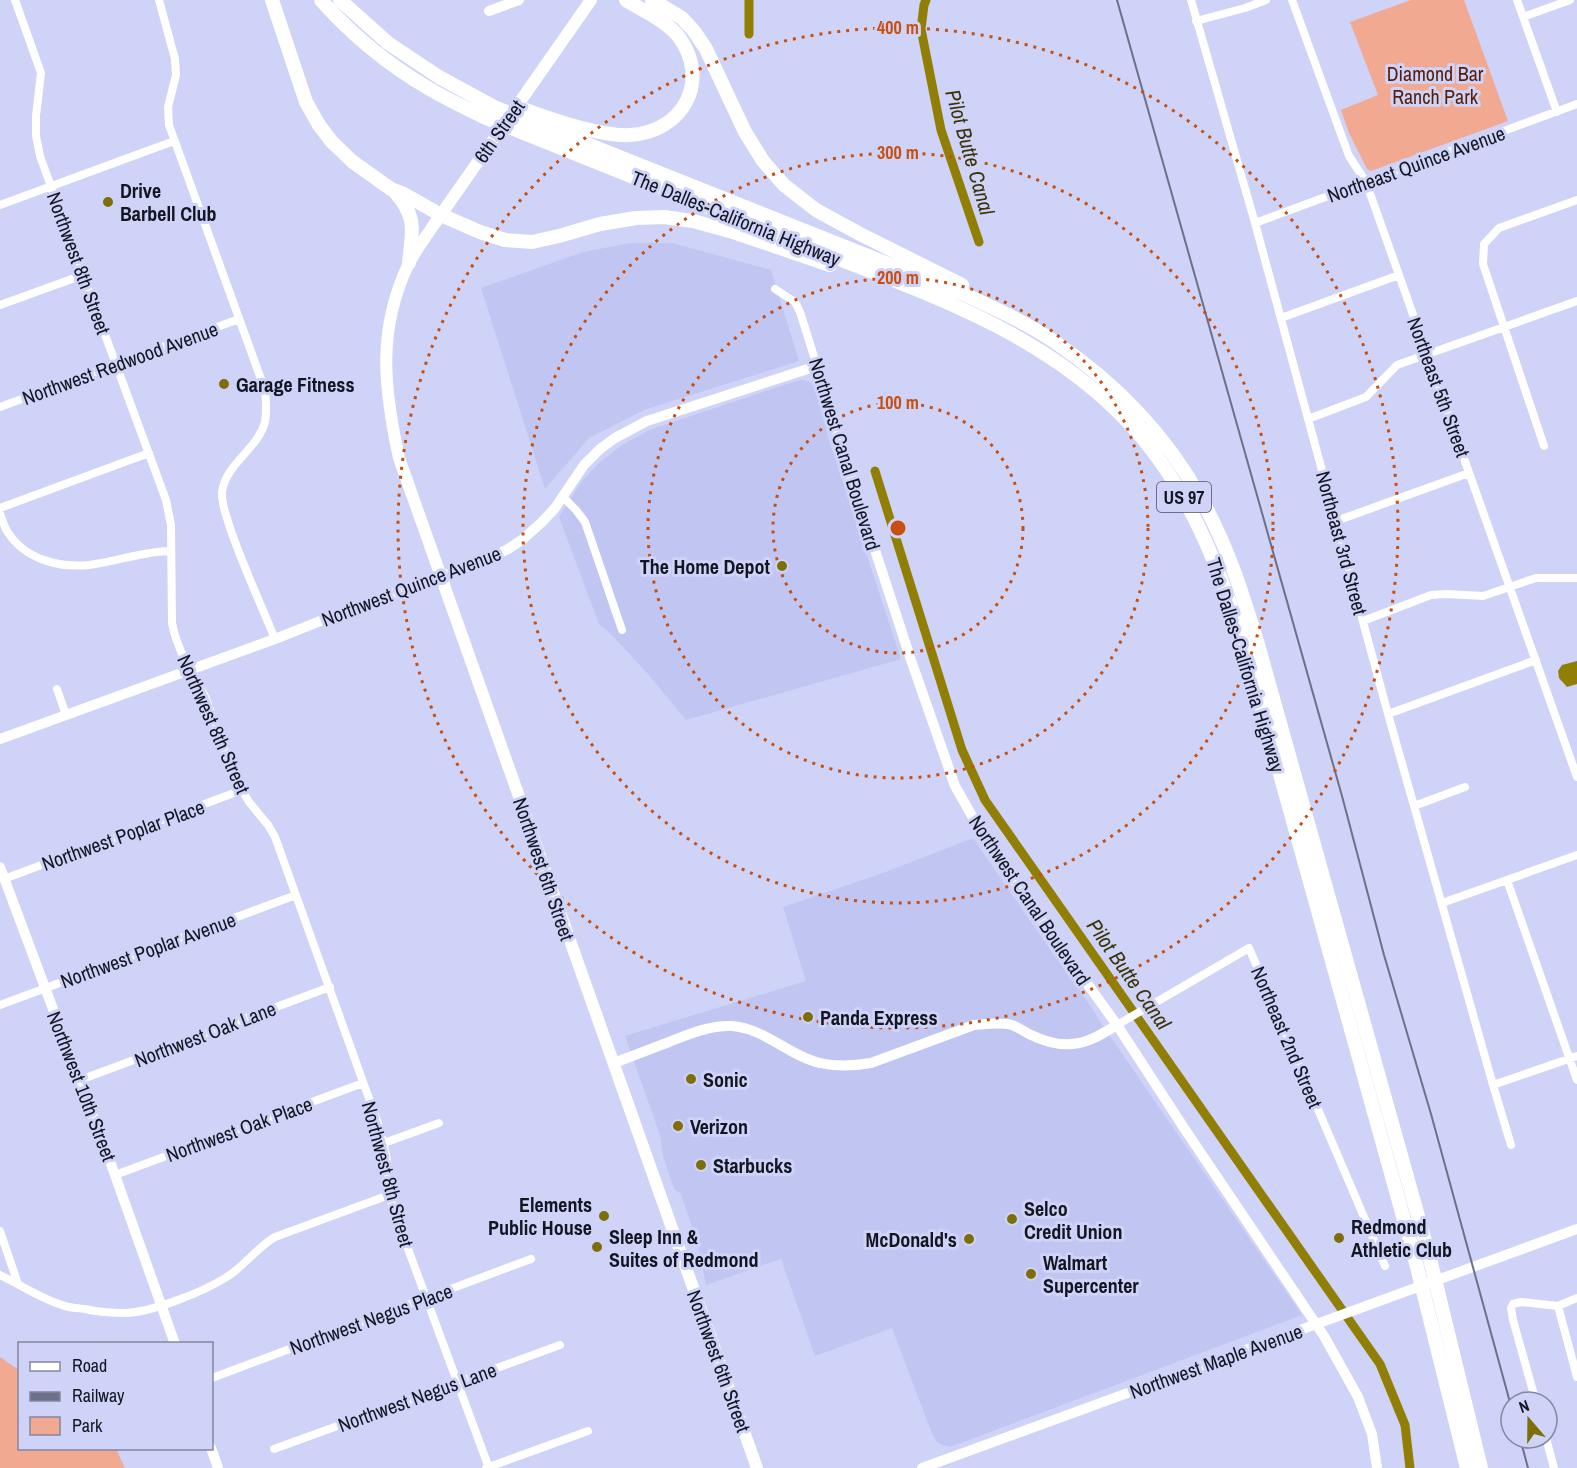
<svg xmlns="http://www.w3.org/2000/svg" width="1577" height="1468" font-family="'Archivo Narrow',sans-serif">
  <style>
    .built { fill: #c0c6f1 }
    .green { fill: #f2a991 }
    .water { fill: #917e05 }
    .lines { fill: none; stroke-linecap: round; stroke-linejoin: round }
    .canal { stroke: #917e05; stroke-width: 9 }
    .street { stroke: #fff; stroke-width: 8 }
    .secondary { stroke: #fff; stroke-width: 10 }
    .primary { stroke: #fff; stroke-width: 12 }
    .highway { stroke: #fff; stroke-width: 14 }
    .rail { stroke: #6d7088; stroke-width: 2 }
    .ring { fill: none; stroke: #c84f0f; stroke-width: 3; stroke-dasharray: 3 6 }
    .poi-dot { fill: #7e6e0a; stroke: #ced3f7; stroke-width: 2 }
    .labels { text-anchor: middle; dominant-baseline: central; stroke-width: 6; stroke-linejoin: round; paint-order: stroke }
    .shield { fill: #ced3f7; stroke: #4b4e61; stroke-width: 1.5 }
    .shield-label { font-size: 18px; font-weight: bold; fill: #131521 }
    .park-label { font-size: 20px; fill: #571d08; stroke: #ced3f7 }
    .street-label { font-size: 20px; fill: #131521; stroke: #ced3f7 }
    .poi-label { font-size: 20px; font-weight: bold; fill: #131521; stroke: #ced3f7; text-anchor: start }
    .water-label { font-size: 21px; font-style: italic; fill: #3b3408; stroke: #ced3f7 }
    .centre { fill: #c84f0f; stroke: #ced3f7; stroke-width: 3 }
    .ring-label { font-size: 18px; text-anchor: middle; font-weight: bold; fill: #c84f0f; stroke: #ced3f7; stroke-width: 6; stroke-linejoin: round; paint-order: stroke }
  </style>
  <rect width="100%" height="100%" fill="#ced3f7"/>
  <path class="built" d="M631,243h41l99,27 28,91 -155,49 -55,28 -44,51 -64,-201 102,-36z
    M803,380l7,2 5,6 13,49 73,222 -215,61 -39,-47 -35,-38 -13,-11 -40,-107 23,-36 18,-19 22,-17 27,-15 147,-49z
    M973,838l78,113 41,57 9,15 201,292 -352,132 -7,-2 -6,-3 -5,-8 -40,-106 -77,28 -34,-97 -75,26 -8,-40 -17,-51 -7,-5 -11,-33 -3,-21 -35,-99 181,-55 -23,-74 100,-34z"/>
  <path class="green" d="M1411,0h53l44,121 -137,50 -4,-2 -18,-36 -8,-23 37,-15 -28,-73z
    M0,1357l19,13 1,78 96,1 9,19h-125z"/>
  <path class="water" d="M1577,661v23l-10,3 -8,-9 -1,-7 4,-6z"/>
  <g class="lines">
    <path class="canal" d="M926,0l-2,5 -3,24 20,101 38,112
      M749,34v-34
      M875,471l87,279 23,50 395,564 25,61 5,43"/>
    <path class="street" d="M15,0l26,73 -5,43v20l4,20 43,119 83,225 5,25 1,98c4,23 20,53 33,73l30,82 14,24 19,23 7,12 105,292 7,30 2,36 8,24 92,249
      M159,0l16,59 1,16 -8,32 1,18 96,265c1,10 2,21 0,32 -7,27 -39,41 -43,70 -1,12 5,25 8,36 13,38 30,74 45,111
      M1191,0l64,223 133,491 105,371 18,60
      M1292,0l57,156 17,26 211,595
      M1517,0l40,112
      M1523,17l47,-17
      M1196,21l49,-13 21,-8
      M0,205l174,-64
      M1255,223l322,-119
      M775,289l20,13 5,10 17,54
      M0,305l83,-30
      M1281,318l118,-43
      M0,407l239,-88
      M1308,419l58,-22 31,-32 180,-64
      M1544,446l-61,-182 1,-20 15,-16 78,-28
      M562,496l14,14 9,12 37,108
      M0,508l149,-55
      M0,514c2,5 4,12 7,17 17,28 51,37 82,34 27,-3 54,-14 82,-14
      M1336,521l133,-48
      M1363,621l68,-26 15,-1 37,2 53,-18h41
      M57,689l9,26
      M1388,714l148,-54
      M1414,806l51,-19
      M4,879l238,-89
      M1507,880l70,200
      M1442,903l135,-48
      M0,1005l296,-110
      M1117,1025l132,-77 136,318
      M80,1080l250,-93
      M1493,1085l84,-29
      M384,1143l55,-20
      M115,1175l248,-92
      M0,1231l18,53
      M0,1275c21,10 40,23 62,30 7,3 15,3 23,4 13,3 27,4 41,4 26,-1 77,-21 99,-35 19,-11 31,-30 50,-41l114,-42
      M1558,1306l19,71
      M212,1378l319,-119
      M1536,1402l-23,-82 -2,-12 2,-4 8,-2 37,4 19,-8
      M1546,1438l8,30
      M274,1449l286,-104
      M486,1468l102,-37"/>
    <path class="secondary" d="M489,11l30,-11
      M0,739l275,-100 78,-31 133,-48 22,-11 15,-10 19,-17 13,-14 29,-43 16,-16 15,-11 32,-17 170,-55 22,74 72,220 44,126 21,37 49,74 92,128 67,103 140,208 34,61 14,37 5,34
      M0,867l115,308 60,169
      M614,1063c18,-7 37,-14 55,-21 20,-8 41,-17 63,-16 32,2 59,31 88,37 17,4 34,3 51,0l103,-38c13,-1 26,-3 38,0 6,2 11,6 17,9 16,8 32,13 50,9 13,-2 26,-11 38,-18
      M211,1448l7,20
      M922,1468l655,-239"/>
    <path class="primary" d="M591,0l-158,226c-8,12 -18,25 -25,39 -31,66 -24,124 -9,193l358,1010"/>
    <path class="highway" d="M272,0l34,102 13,23 13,17 21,20 38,27 13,5 37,21 39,17 25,8 27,2 27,-6 41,-12 36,-6 28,-1 29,4 40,11 97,33
      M321,0c30,34 68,65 107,88 18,11 38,20 58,30 104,41 208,83 312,125 116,46 242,85 330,179 59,62 90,142 116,223l172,618 51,205
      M340,0l48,43 51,34 55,30 472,188c30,14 61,28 89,47 59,40 110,92 145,155 26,45 42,95 57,144l173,618 51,209
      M652,0l30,18 12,13 12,18 39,83 18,29 21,24 32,25 44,24 102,51
      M518,107c29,11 81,30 112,28 53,-3 81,-54 49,-98 -11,-15 -37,-27 -53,-37
      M395,192c23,26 17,39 14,71"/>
    <path class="rail" d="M1117,0l225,796 42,159 47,159 80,292
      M1520,1438l8,30"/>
  </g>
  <g class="ring">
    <circle cx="898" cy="528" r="125"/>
    <circle cx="898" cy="528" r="250"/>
    <circle cx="898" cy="528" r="375"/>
    <circle cx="898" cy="528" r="500"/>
  </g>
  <g class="poi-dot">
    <circle cx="108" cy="202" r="6"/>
    <circle cx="224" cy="384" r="6"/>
    <circle cx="782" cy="566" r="6"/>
    <circle cx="808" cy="1017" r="6"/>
    <circle cx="691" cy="1079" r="6"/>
    <circle cx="678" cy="1126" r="6"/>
    <circle cx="701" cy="1165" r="6"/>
    <circle cx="604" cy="1216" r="6"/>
    <circle cx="1012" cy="1219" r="6"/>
    <circle cx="1339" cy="1238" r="6"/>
    <circle cx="969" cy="1239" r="6"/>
    <circle cx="597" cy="1247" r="6"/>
    <circle cx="1031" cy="1274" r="6"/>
  </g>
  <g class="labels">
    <rect class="shield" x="1157" y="482" width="54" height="30" rx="4.5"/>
    <g class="shield-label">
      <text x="1184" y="497">US 97</text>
    </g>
    <g class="park-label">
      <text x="1435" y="73">Diamond Bar<tspan x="1435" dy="23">Ranch Park</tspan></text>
    </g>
    <g class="street-label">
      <text transform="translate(499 131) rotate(-55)">6th Street</text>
      <text transform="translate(1416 164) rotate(-20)">Northeast Quince Avenue</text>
      <text transform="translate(736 218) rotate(22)">The Dalles-California Highway</text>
      <text transform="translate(79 263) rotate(70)">Northwest 8th Street</text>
      <text transform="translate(120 363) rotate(-20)">Northwest Redwood Avenue</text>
      <text transform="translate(1439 387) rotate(70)">Northeast 5th Street</text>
      <text transform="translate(845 454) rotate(73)">Northwest Canal Boulevard</text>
      <text transform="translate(1342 543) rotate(75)">Northeast 3rd Street</text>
      <text transform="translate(411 586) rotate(-21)">Northwest Quince Avenue</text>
      <text transform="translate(1246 665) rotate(73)">The Dalles-California Highway</text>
      <text transform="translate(214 724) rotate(66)">Northwest 8th Street</text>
      <text transform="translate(123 835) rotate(-20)">Northwest Poplar Place</text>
      <text transform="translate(544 869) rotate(71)">Northwest 6th Street</text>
      <text transform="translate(1030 900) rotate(56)">Northwest Canal Boulevard</text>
      <text transform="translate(148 950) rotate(-20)">Northwest Poplar Avenue</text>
      <text transform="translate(205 1034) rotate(-21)">Northwest Oak Lane</text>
      <text transform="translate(1287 1037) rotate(67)">Northeast 2nd Street</text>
      <text transform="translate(82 1086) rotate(69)">Northwest 10th Street</text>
      <text transform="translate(239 1129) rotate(-20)">Northwest Oak Place</text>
      <text transform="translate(388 1174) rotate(75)">Northwest 8th Street</text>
      <text transform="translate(371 1319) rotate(-20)">Northwest Negus Place</text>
      <text transform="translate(719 1361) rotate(70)">Northwest 6th Street</text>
      <text transform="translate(1216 1361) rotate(-20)">Northwest Maple Avenue</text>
      <text transform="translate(417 1397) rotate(-20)">Northwest Negus Lane</text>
    </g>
    <g class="poi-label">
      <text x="120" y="190">Drive<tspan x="120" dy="23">Barbell Club</tspan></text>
      <text x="236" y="384">Garage Fitness</text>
      <text x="770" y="566" text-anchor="end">The Home Depot</text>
      <text x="820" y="1017">Panda Express</text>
      <text x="703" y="1079">Sonic</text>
      <text x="690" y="1126">Verizon</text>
      <text x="713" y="1165">Starbucks</text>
      <text x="592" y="1204" text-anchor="end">Elements<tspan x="592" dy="23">Public House</tspan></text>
      <text x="1024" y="1208">Selco<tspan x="1024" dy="23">Credit Union</tspan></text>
      <text x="1351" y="1226">Redmond<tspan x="1351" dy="23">Athletic Club</tspan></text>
      <text x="609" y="1236">Sleep Inn &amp;<tspan x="609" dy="23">Suites of Redmond</tspan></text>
      <text x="957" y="1239" text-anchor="end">McDonald's</text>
      <text x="1043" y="1262">Walmart<tspan x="1043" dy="23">Supercenter</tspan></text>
    </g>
    <g class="water-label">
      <text transform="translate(970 152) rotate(74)">Pilot Butte Canal</text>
      <text transform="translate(1129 974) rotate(55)">Pilot Butte Canal</text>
    </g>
  </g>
  <circle cx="898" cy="528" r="9" class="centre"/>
  <g class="ring-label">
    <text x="898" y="34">400 m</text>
    <text x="898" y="159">300 m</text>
    <text x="898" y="284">200 m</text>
    <text x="898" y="409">100 m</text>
  </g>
  <rect x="18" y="1342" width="195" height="108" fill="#ced3f7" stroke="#8387a1" stroke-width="1.5"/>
  <rect x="30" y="1362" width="30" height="9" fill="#ffffff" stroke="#8387a1" stroke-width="1.5"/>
  <text x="72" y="1372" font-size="18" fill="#131521">Road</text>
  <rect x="30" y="1392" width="30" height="9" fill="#6d7088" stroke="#8387a1" stroke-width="1.5"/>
  <text x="72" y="1402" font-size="18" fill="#131521">Railway</text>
  <rect x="30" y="1417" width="30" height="18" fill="#f2a991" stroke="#8387a1" stroke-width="1.5"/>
  <text x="72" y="1432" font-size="18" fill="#131521">Park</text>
  <g transform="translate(1529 1420) rotate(340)"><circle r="28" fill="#ced3f7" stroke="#8387a1" stroke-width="1.5"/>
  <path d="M0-4.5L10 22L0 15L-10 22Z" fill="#7e6e0a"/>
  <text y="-9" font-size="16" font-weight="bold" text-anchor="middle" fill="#131521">N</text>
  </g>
</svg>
